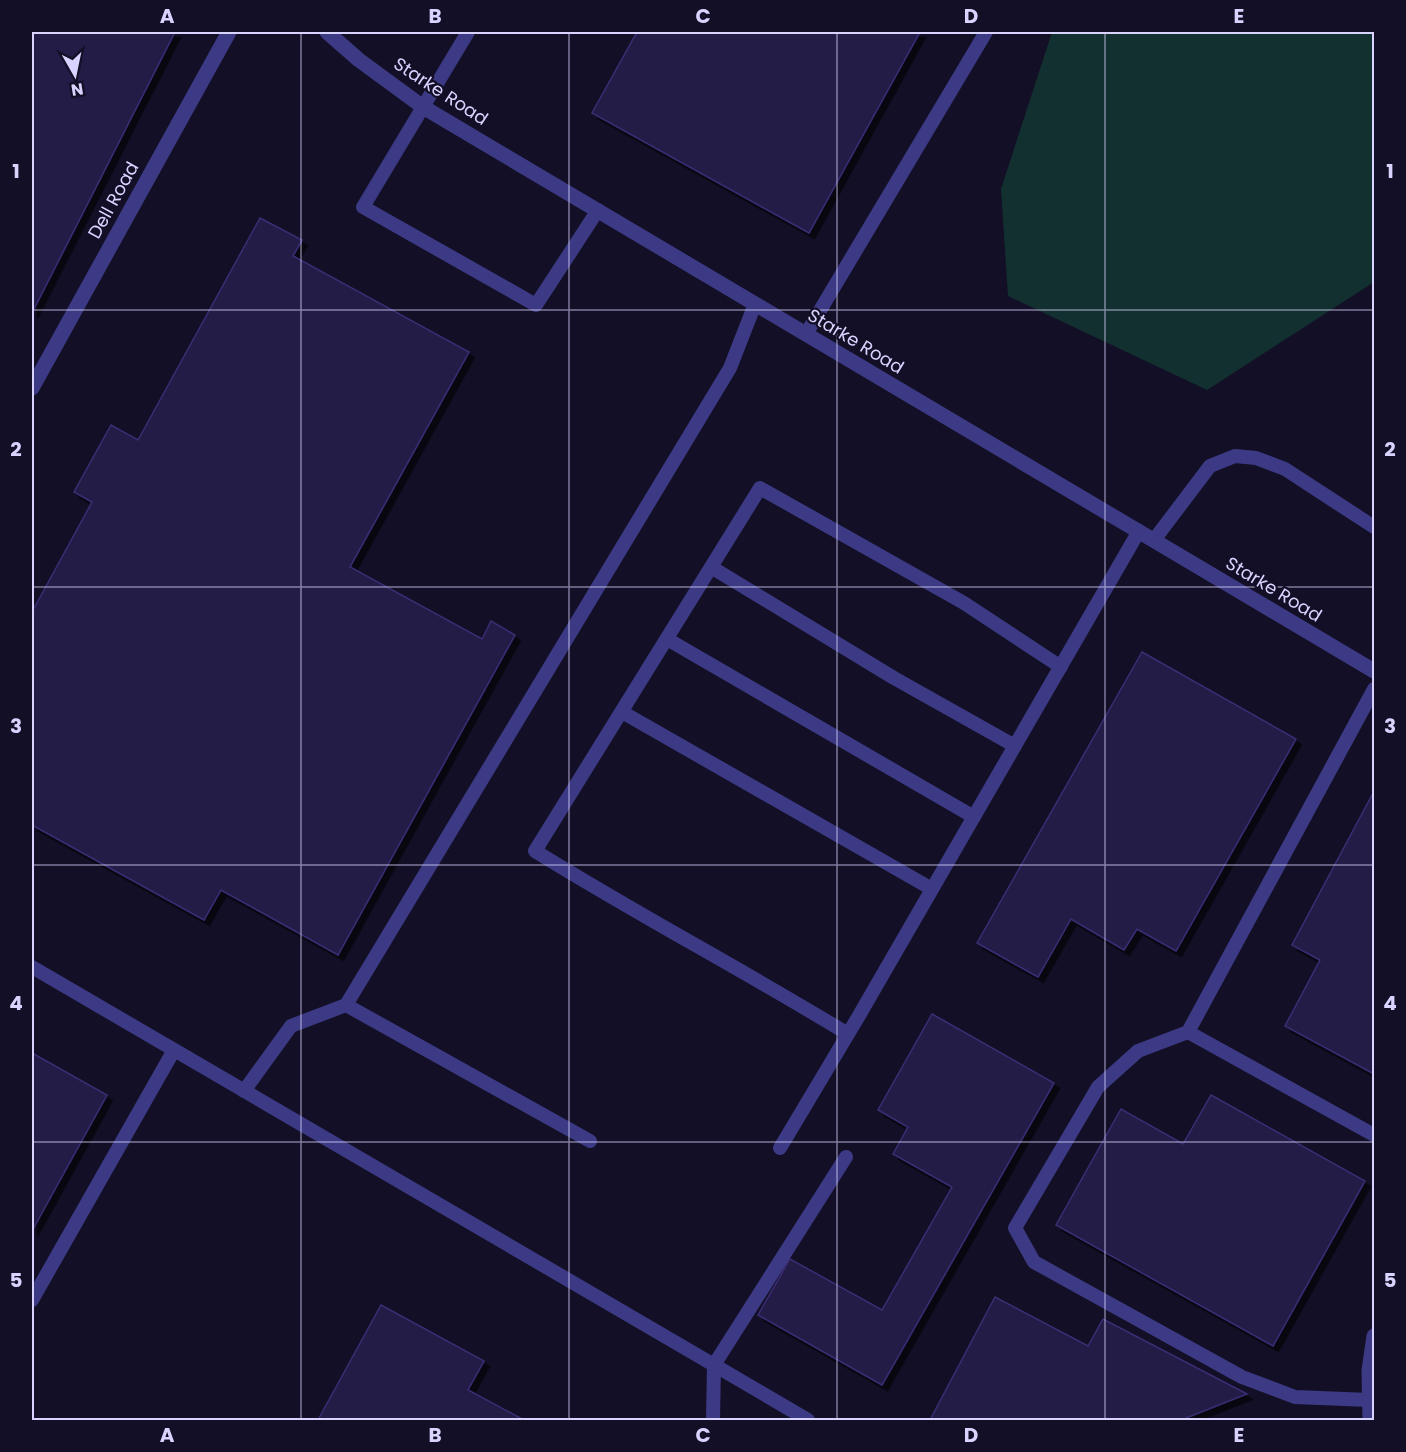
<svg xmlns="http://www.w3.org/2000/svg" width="1406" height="1452" font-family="Poppins,sans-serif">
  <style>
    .green { fill: #12302f }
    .building { fill: #241b47; stroke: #3b2d73; stroke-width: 1.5; filter: url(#shadow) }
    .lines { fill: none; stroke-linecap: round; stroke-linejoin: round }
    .lane { stroke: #3d3a85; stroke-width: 14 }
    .street { stroke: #3d3a85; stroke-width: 15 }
    .grid { fill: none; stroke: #d9d4ff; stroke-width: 1.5; stroke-opacity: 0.55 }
    .labels { text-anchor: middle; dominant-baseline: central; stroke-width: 4.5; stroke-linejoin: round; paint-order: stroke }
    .street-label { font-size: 18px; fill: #d9d4ff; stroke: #130f26 }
    .neatline { fill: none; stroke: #d9d4ff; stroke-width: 2 }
    .grid-label { font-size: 20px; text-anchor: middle; font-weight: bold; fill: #d9d4ff }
  </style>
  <defs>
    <filter id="shadow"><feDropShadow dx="5.5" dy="5.5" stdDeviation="0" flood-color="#0009"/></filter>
  </defs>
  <rect width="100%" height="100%" fill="#130f26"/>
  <path class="green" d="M1052,32h322v250l-167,108 -199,-94 -7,-107z"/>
  <path class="building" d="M32,32h143l-143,281z
    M637,32h283l-111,201 -217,-120z
    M260,218l42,22 -9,16 176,96 -119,215 132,72 9,-18 24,14 -177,320 -117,-65 -17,30 -172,-95v-213l60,-110 -18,-10 37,-67 27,15z
    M1142,652l154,87 -120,212 -39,-22 -13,21 -53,-31 -33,58 -61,-34z
    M1372,795l2,1v278l-89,-48 35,-66 -28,-15z
    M932,1014l122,69 -172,302 -124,-70 32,-56 92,51 70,-123 -59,-33 15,-27 -30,-17z
    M32,1053l75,42 -75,136z
    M1211,1095l154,86 -92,165 -217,-121 65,-116 62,35z
    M995,1297l93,49 15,-27 144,75 -66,26h-251z
    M381,1305l103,56 -16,29 56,30h-206z"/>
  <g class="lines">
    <path class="lane" d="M468,32l-105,175 173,98 62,-95
      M806,334l180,-302
      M1154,540l56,-74 25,-10 21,2 29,11 89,58
      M711,567l183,111 121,68
      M667,639l307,178
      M1374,689l-186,343 186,103
      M622,712l310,177
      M32,967l682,398 132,-208
      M346,1005l244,136
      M1188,1032l-50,19 -40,36 -83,141 19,34 208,115 53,20 74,3
      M848,1034c-103,-63 -210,-119 -313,-183l225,-363 204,115 97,64
      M244,1091l47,-65 55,-21 384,-637 25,-64
      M780,1148l77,-129 282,-488
      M32,1300l142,-250
      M713,1420l1,-55 94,55"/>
    <path class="street" d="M327,32l32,28 64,47 951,564
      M32,388l197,-356
      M1370,1420l-1,-50 5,-34"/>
  </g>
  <path class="grid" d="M301,32v1388M569,32v1388M837,32v1388M1105,32v1388M32,310h1342M32,587h1342M32,865h1342M32,1142h1342"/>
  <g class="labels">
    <g class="street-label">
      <text transform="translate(441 91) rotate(33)">Starke Road</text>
      <text transform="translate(113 200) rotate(-61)">Dell Road</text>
      <text transform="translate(856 341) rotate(31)">Starke Road</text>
      <text transform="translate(1274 589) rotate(31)">Starke Road</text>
    </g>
  </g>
  <rect width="1406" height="1452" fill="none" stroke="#130f26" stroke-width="66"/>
  <g transform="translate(75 75) rotate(171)" stroke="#130f26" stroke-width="4.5" paint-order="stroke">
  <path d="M0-4.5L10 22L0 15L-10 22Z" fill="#d9d4ff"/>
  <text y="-9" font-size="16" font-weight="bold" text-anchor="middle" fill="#d9d4ff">N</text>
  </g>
  <rect x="33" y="33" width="1340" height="1386" class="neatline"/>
  <g class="grid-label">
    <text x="167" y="23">A</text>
    <text x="435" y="23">B</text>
    <text x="703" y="23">C</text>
    <text x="971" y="23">D</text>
    <text x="1239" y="23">E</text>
    <text x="16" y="178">1</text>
    <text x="1390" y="178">1</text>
    <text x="16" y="456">2</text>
    <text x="1390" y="456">2</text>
    <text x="16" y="733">3</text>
    <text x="1390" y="733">3</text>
    <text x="16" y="1010">4</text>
    <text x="1390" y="1010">4</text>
    <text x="16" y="1287">5</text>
    <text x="1390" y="1287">5</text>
    <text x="167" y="1442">A</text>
    <text x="435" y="1442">B</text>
    <text x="703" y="1442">C</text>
    <text x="971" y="1442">D</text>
    <text x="1239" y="1442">E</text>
  </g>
</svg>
